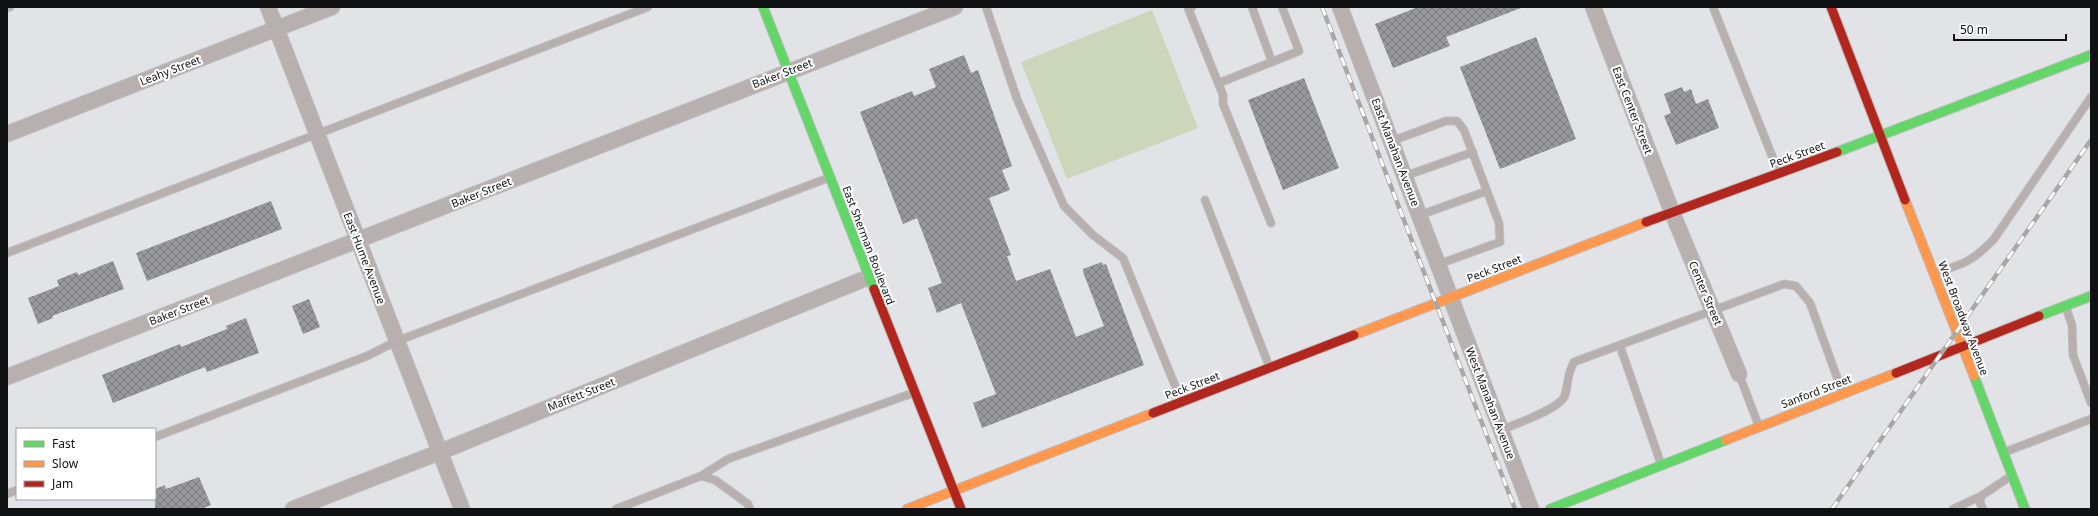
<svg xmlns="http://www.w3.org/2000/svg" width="2098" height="516" font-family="'Noto Sans',sans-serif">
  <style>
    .pitch { fill: #cbd6bb }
    .building { fill: url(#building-cross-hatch) }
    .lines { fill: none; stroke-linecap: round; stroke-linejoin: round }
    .lane-casing { stroke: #bdbec0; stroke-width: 9 }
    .street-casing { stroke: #bdbec0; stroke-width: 17 }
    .fast-casing { stroke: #bdbec0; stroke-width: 11 }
    .slow-casing { stroke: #bdbec0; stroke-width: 11 }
    .jam-casing { stroke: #bdbec0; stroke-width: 11 }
    .lane { stroke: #b8b0af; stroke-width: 7 }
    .street { stroke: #b8b0af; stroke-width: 15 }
    .fast { stroke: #63d668; stroke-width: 9 }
    .slow { stroke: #ff974d; stroke-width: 9 }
    .jam { stroke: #b3261e; stroke-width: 9 }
    .rail-casing { stroke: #aba7a7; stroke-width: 4.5 }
    .rail { stroke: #fff; stroke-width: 3; stroke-dasharray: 9; stroke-linecap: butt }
    .labels { text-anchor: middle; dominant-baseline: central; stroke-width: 4; stroke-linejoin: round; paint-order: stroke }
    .street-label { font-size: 11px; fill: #101113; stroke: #fff }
  </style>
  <defs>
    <pattern id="building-cross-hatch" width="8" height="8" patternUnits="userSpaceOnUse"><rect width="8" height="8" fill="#989799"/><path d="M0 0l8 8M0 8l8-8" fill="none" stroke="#7b7a7c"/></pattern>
  </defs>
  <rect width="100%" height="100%" fill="#e2e3e7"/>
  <path class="pitch" d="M1152,10l46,118 -131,51 -46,-117z"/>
  <path class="building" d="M1418,7h103v1l-75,29 4,9 -57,22 -18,-44z
    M1536,37l40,102 -76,30 -40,-102z
    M964,55l7,18 7,-3 34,96 -10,4 8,20 -21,8 22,57 -4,1 9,25 34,-12 26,68 28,-11 -21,-54v-3l19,-7 1,3 3,-1 38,101 -162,63 -9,-25 23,-9 -35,-91 -24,10 -9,-25 14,-5 -25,-65 -14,6 -43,-112 52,-21 2,5 22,-9 -7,-18z
    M1304,78l35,90 -56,22 -35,-90z
    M1682,87l2,5 7,-3 5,15 12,-5 11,29 -43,17 -12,-29 7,-3 -7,-19z
    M271,201l11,28 -135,52 -11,-28z
    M113,261l11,28 -72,27 1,2 -15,6 -10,-26 31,-12 -2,-6 20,-8 1,3z
    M309,299l11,28 -17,7 -11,-28z
    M246,318l13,35 -52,19 -2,-5 -92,36 -11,-28 78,-31 1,3 46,-18 -1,-3z
    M199,477l12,28 -10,4h-46v-20l10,-4 1,4z"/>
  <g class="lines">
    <defs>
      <path id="lane" d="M986,7l31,92 47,107 29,29 30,23 58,142
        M1192,7l-4,1 35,87v9l48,119
        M1713,7l65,164
        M7,8l3,-1
        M1272,62l27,-11 -17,-44
        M1219,83l53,-21 -20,-55
        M1392,141l54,-20h11l7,9 35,93 1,19 -61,22
        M1405,176l68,-24
        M1205,200l64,166
        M1420,215l67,-24
        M7,253l641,-246
        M1935,273c29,-9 38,-12 59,-34l97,-142
        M2066,308l6,17 1,30 18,48
        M1620,346l41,118
        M1739,374l19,50
        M1501,430c14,-6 60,-21 64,-35 4,-13 1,-18 9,-33l210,-78 12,2 14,17 32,88
        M155,437l212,-81 30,-15 431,-163
        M2005,452l86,-33
        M701,476l27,-17 185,-66
        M7,494l10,-4
        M616,509l85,-33 14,4 33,24 2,5
        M1953,509l28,-13
        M1983,509l-3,-6 1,-7 30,-20"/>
      <path id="street" d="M268,7l194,502
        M1340,7l191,502
        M1593,7l79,205 67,162
        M7,134l325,-127
        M7,377l948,-370
        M293,509l147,-57 429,-175"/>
      <path id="fast" d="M763,7l111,282
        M1837,152l254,-97
        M2039,316l52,-20
        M1974,376l51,133
        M1550,509l176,-69"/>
      <path id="slow" d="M1905,200l69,176
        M1354,335l292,-113
        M1726,440l170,-67
        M907,509l246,-96"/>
      <path id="jam" d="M1831,7l74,193
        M1646,222l191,-70
        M874,289l87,220
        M1896,373l143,-57
        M1153,413l201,-78"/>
    </defs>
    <use href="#lane" class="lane-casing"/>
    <use href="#street" class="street-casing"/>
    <use href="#fast" class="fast-casing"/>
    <use href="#slow" class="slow-casing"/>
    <use href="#jam" class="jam-casing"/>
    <use href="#lane" class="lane"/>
    <use href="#street" class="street"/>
    <use href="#fast" class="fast"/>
    <use href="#slow" class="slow"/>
    <use href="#jam" class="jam"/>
    <defs>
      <path id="rail" d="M1322,7l193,502
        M1832,509l259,-369"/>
    </defs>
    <use href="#rail" class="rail-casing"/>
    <use href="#rail" class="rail"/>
  </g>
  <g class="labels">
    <g class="street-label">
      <text transform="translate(170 70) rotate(-21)">Leahy Street</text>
      <text transform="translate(782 73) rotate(-21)">Baker Street</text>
      <text transform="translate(1633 110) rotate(69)">East Center Street</text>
      <text transform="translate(1396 152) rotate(69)">East Manahan Avenue</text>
      <text transform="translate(1797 154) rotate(-20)">Peck Street</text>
      <text transform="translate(481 192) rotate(-22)">Baker Street</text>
      <text transform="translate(869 245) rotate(69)">East Sherman Boulevard</text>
      <text transform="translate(365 258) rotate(69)">East Hume Avenue</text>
      <text transform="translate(1494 268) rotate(-21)">Peck Street</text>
      <text transform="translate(1706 293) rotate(67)">Center Street</text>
      <text transform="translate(179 310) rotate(-21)">Baker Street</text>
      <text transform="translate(1964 318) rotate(69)">West Broadway Avenue</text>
      <text transform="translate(1192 385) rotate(-21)">Peck Street</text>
      <text transform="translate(1816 391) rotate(-21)">Sanford Street</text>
      <text transform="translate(581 394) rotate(-22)">Maffett Street</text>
      <text transform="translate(1491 403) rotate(69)">West Manahan Avenue</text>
    </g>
  </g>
  <rect width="2098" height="516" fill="none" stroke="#101113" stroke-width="16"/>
  <rect x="16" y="428" width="140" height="72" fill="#ffffff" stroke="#9fa0a1"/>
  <rect x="24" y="441" width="20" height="6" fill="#63d668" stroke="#9fa0a1"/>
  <text x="52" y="448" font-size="12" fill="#101113">Fast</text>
  <rect x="24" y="461" width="20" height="6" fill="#ff974d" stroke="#9fa0a1"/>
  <text x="52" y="468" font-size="12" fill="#101113">Slow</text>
  <rect x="24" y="481" width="20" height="6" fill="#b3261e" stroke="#9fa0a1"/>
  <text x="52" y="488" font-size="12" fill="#101113">Jam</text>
  <path d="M1954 34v6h112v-6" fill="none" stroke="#101113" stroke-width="2"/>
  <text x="1960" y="34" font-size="12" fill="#101113" stroke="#ffffff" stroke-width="3" paint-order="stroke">50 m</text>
</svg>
